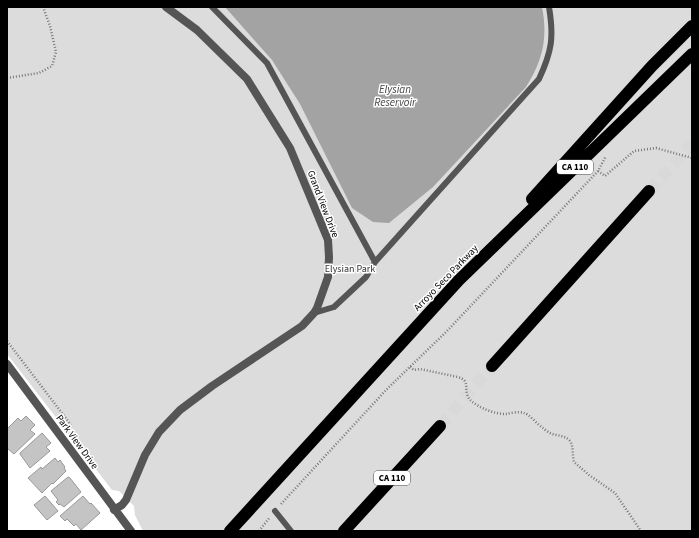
<svg xmlns="http://www.w3.org/2000/svg" width="699" height="538" font-family="'Source Sans 3',sans-serif">
  <style>
    .green { fill: #dcdcdc }
    .water { fill: #a3a3a3 }
    .building { fill: #c4c4c4; stroke: #999 }
    .lines { fill: none; stroke-linecap: round; stroke-linejoin: round }
    .highway-tunnel { stroke: #d9d9d9; stroke-width: 12; stroke-dasharray: 12 6; stroke-linecap: butt }
    .highway-casing { stroke: #dbdbdb; stroke-width: 14 }
    .path { stroke: #777; stroke-width: 2.5; stroke-dasharray: 1 2; stroke-linecap: butt }
    .lane { stroke: #555; stroke-width: 6 }
    .street { stroke: #555; stroke-width: 8 }
    .highway { stroke: #000; stroke-width: 12 }
    .labels { text-anchor: middle; dominant-baseline: central; stroke-width: 3; stroke-linejoin: round; paint-order: stroke }
    .shield { fill: #fff; stroke: #4c4c4c; stroke-width: 1 }
    .shield-label { font-size: 9px; font-weight: bold; fill: #000 }
    .street-label { font-size: 10px; fill: #000; stroke: #fff }
    .park-label { font-size: 10px; fill: #333; stroke: #fff }
    .water-label { font-size: 11px; font-style: italic; fill: #444; stroke: #fff }
  </style>
  <rect width="100%" height="100%" fill="#fff"/>
  <path class="green" d="M7,7h685v524h-549l-8,-16 -1,-9 -15,-15 -7,-1 -105,-136z"/>
  <path class="water" d="M225,7h317c6,30 1,54 -16,80l-93,100 -44,36 -16,-1 -21,-14 -52,-104 -28,-44z"/>
  <path class="building" d="M26,416l9,9 -5,5 5,4 -21,20 -7,-6v-19l11,-11 3,3z
    M42,433l9,10 -5,4 4,4 -20,17 -10,-14v-1z
    M55,458l3,4 2,-2 5,7 -1,1 2,3 -13,13 -1,-1 -10,10 -14,-15 13,-11 1,2z
    M68,477l2,1 11,14 -17,15 -4,-3 -1,1 -3,-3 2,-2 -7,-9z
    M45,496l13,15 -11,9 -13,-15z
    M83,496l7,8 1,-1 9,10 -19,17 -5,-6 -2,2 -7,-7 -2,2 -5,-5z"/>
  <g class="lines">
    <path class="highway-tunnel" d="M649,191l43,-47
      M440,426l52,-60"/>
    <defs>
      <path id="highway" d="M532,199l120,-133 40,-40
        M492,366l157,-175
        M230,531l229,-251 233,-226
        M344,531l96,-105"/>
    </defs>
    <use href="#highway" class="highway-casing"/>
    <path class="path" d="M7,78l32,-5 13,-7 4,-14 -6,-26 -7,-19
      M598,171l7,5 29,-25 22,-3 36,10
      M7,341l64,84
      M410,367l4,3 6,-1 38,8c11,4 7,8 9,17 1,5 5,8 10,11 8,5 19,9 29,9 5,-1 13,-3 18,-1 5,1 13,11 19,15 2,2 5,4 7,5 7,3 15,2 20,8 4,6 2,14 4,21l15,13 26,18 26,38
      M281,504l105,-114 61,-59 151,-160 8,-15
      M259,531l11,-14"/>
    <path class="lane" d="M212,7l55,56 108,199
      M314,313l20,-6 32,-30 9,-15 164,-183c13,-28 15,-42 10,-72
      M275,511l16,20"/>
    <path class="street" d="M7,364l124,167
      M114,510l8,-5 4,-5 19,-45 14,-23 21,-22 32,-24 90,-60 12,-13 3,-5 11,-31 1,-20 -1,-17 -38,-92 -43,-69 -50,-49 -31,-23"/>
    <use href="#highway" class="highway"/>
  </g>
  <g class="labels">
    <g class="shield">
      <rect x="557" y="160" width="36" height="14" rx="3"/>
      <rect x="374" y="471" width="36" height="14" rx="3"/>
    </g>
    <g class="shield-label">
      <text x="575" y="167">CA 110</text>
      <text x="392" y="478">CA 110</text>
    </g>
    <g class="street-label">
      <text transform="translate(323 204) rotate(69)">Grand View Drive</text>
      <text transform="translate(446 278) rotate(-46)">Arroyo Seco Parkway</text>
      <text transform="translate(77 442) rotate(54)">Park View Drive</text>
    </g>
    <g class="park-label">
      <text x="350" y="269">Elysian Park</text>
    </g>
    <g class="water-label">
      <text x="395" y="89">Elysian<tspan x="395" dy="13">Reservoir</tspan></text>
    </g>
  </g>
  <rect width="699" height="538" fill="none" stroke="#000000" stroke-width="16"/>
</svg>
